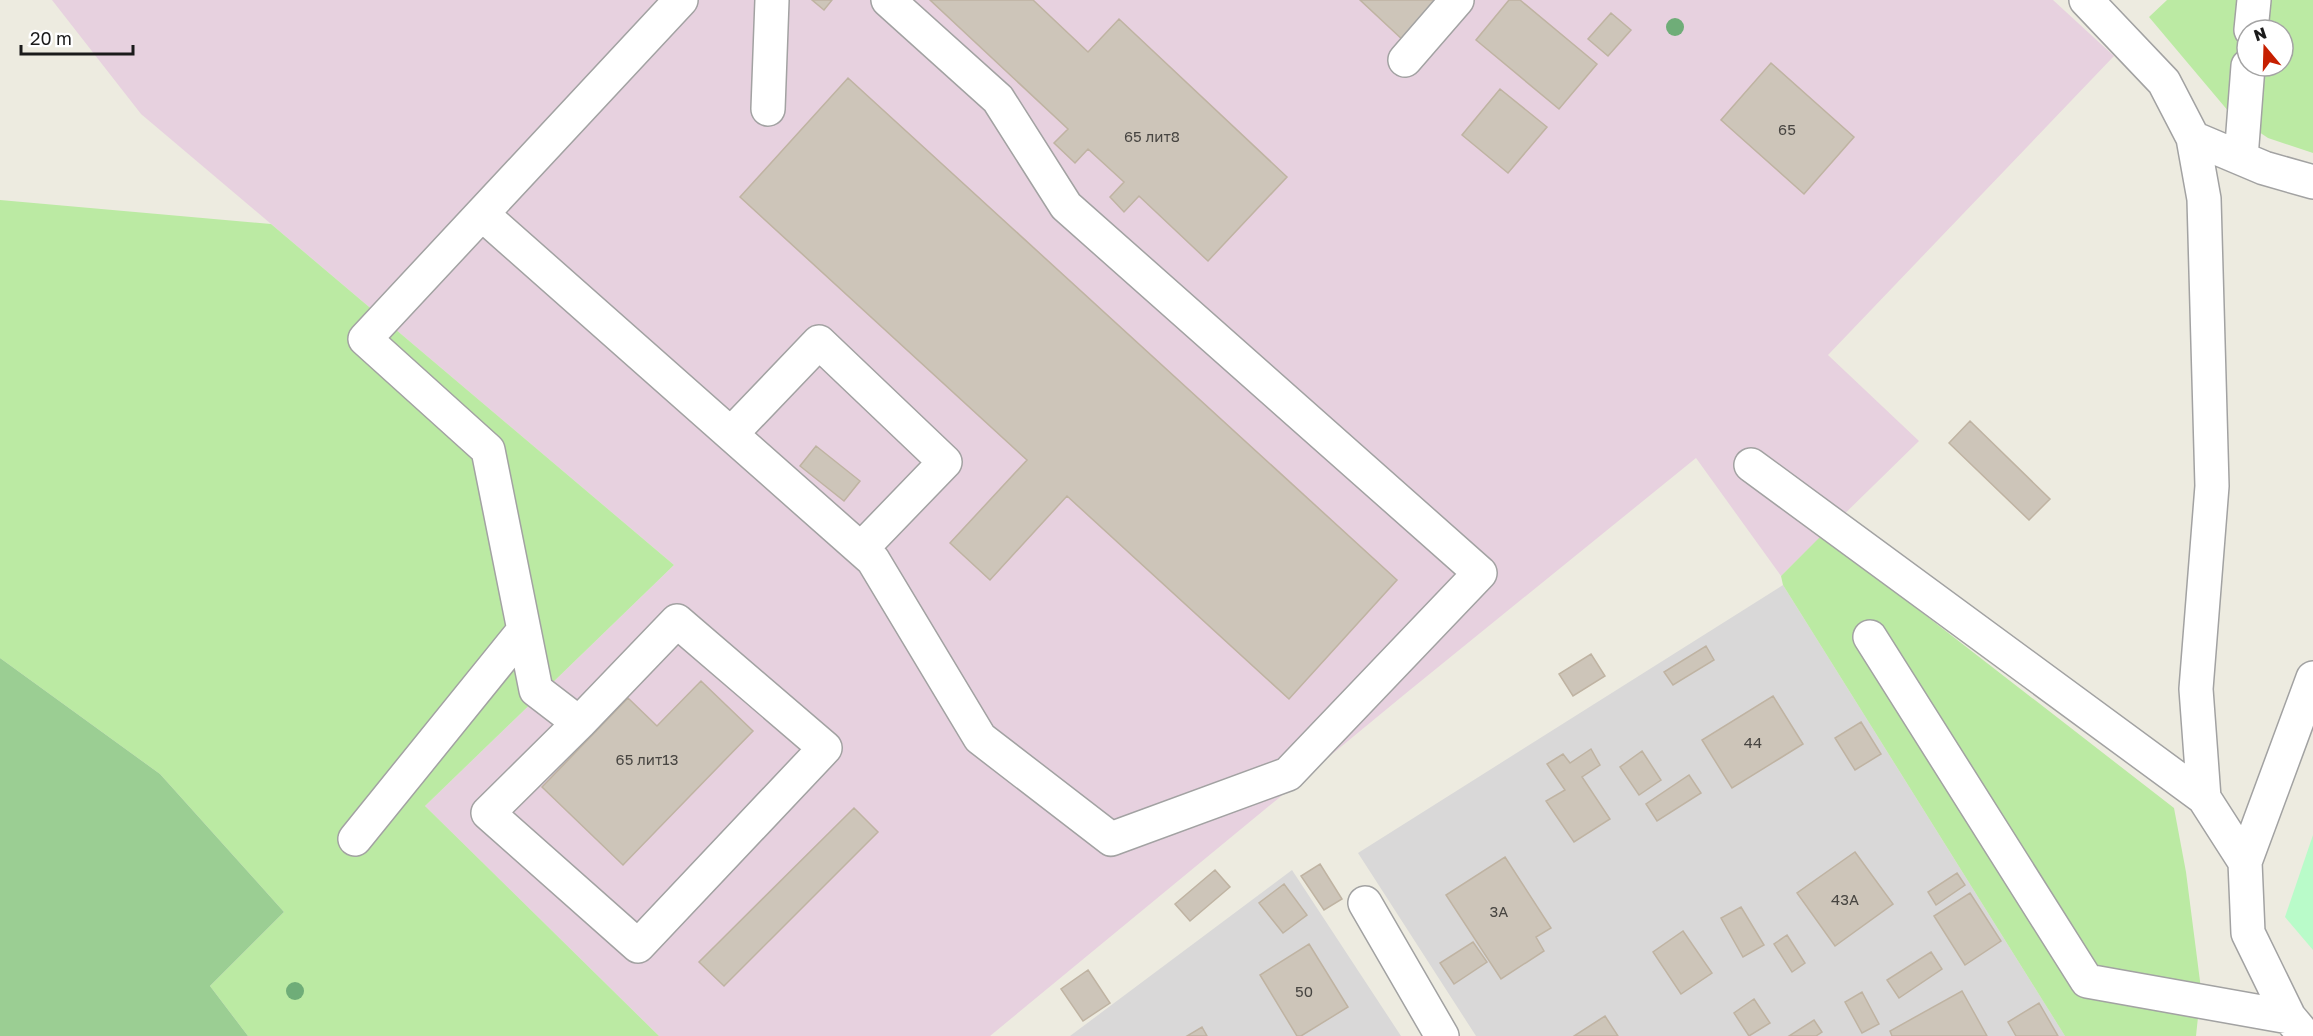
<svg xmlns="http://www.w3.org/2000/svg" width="2313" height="1036" font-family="'Golos Text',sans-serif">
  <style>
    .residential { fill: #d9d8d8 }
    .industrial { fill: #e7d1df }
    .grass { fill: #bbeaa3; fill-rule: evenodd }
    .forest { fill: #9bce93 }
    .park { fill: #b9fbc9 }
    .building { fill: #cdc5b9; stroke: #bfb3a2; stroke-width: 1.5 }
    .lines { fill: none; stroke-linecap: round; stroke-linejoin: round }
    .minor-casing { stroke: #a2a2a2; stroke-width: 36 }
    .minor { stroke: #fff; stroke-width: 33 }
    .tree { fill: #6fad78 }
    .labels { text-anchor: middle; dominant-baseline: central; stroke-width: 6; stroke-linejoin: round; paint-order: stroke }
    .number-label { font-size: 15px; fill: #484642 }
  </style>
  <rect width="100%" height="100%" fill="#edebe0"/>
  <path class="residential" d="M1783,585l282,451h-589l-118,-183z
    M1292,870l109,166h-331z"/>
  <path class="industrial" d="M52,0h2001l61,56 -286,299 91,86 -138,135 -85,-118 -291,236 -415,342h-331l-234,-230 249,-241 -533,-451z"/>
  <path class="grass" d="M2167,0h146v153l-45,-15 -39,-26 -80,-95zM2247,30h36v36h-36z
    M0,200l271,24 403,341 -249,241 234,230h-411l-38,-50 74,-74 -124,-138 -160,-116z
    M1822,535l352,273 12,64 15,117 -5,47h-131l-282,-451 -2,-9z"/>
  <path class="forest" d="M0,658l160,116 124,138 -74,74 38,50h-248z"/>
  <path class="park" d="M2313,835v115l-28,-33z"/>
  <path class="building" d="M812,0h20l-8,10z
    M930,0h103l55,52 31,-33 168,158 -79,84 -69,-65 -15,16 -14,-15 14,-15 -36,-33 -13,14 -21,-20 14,-14z
    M1360,0h85l-40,42z
    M1509,0h11l77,64 -38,45 -83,-69z
    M1611,13l20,17 -23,26 -20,-17z
    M1771,63l83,74 -50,57 -83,-74z
    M848,78l549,502 -108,119 -222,-203 -77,84 -40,-37 77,-83 -287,-263z
    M1500,89l47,38 -39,46 -46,-38z
    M1970,421l80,78 -21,21 -80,-77z
    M816,446l44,35 -16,20 -44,-35z
    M1706,646l8,14 -41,25 -9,-13z
    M1591,654l14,22 -32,20 -14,-22z
    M701,681l52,50 -130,134 -81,-78 86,-89 29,28z
    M1773,696l30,48 -71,44 -30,-48z
    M1861,722l20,32 -26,16 -20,-32z
    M1591,749l9,16 -18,12 28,42 -36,23 -28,-41 19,-11 -18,-26 16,-10 7,9z
    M1642,751l19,29 -22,15 -19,-28z
    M1689,775l12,18 -44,28 -11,-17z
    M854,808l24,24 -154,154 -25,-24z
    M1855,852l38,52 -58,42 -38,-53z
    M1505,857l46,71 -15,9 8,14 -43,28 -55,-84z
    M1320,864l22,35 -18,11 -23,-34z
    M1215,870l15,17 -40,34 -15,-17z
    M1957,873l8,12 -29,20 -8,-13z
    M1284,884l23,31 -24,18 -24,-30z
    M1970,893l31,48 -36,24 -31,-49z
    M1741,907l23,38 -21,12 -22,-39z
    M1683,931l29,42 -31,21 -28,-42z
    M1787,935l18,28 -13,9 -18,-28z
    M1473,942l14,20 -33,22 -14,-21z
    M1309,944l39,63 -47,29h-4l-37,-61z
    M1931,952l11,17 -43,29 -12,-18z
    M1088,970l22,33 -27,18 -22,-32z
    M1962,991l25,45h-95l-2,-5z
    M1862,992l17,32 -17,9 -17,-31z
    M1754,999l16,24 -21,13 -15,-23z
    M2039,1003l19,33h-42l-8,-14z
    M1605,1016l13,20h-44z
    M1814,1020l8,12 -6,4h-27z
    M1202,1027l5,9h-20z"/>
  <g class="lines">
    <defs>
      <path id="minor" d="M2086,0l78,82 29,56 11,61 8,287 -16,203 8,109
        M2251,30l3,-30
        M1405,60l52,-60
        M768,109l4,-109
        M2193,138l71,30 49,14
        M2241,158l7,-92
        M482,214l391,346 107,178 131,101 177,-65 192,-201 -414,-367 -68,-107 -110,-99
        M731,434l88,-92 126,120 -84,87
        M1751,465l453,333 41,64
        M1870,637l217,344 202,36
        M579,723l98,-102 148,127 -187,198 -150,-133 91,-90 -43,-33 -48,-240 -123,-111 316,-339
        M355,839l169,-209
        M1365,903l77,133
        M2305,1036l-16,-19 -41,-84 -3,-71 68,-184"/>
    </defs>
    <use href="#minor" class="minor-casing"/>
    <use href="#minor" class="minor"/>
  </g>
  <g class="tree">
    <circle cx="1675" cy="27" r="9"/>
    <circle cx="295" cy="991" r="9"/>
  </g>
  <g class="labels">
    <g class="number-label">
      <text x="1787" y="129">65</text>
      <text x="1152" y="136">65 лит8</text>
      <text x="1753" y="742">44</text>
      <text x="647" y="759">65 лит13</text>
      <text x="1845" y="899">43А</text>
      <text x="1499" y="911">3А</text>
      <text x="1304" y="991">50</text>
    </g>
  </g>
  <g transform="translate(2265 48) rotate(341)"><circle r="28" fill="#ffffff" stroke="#a4a4a4" stroke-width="1.5"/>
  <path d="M0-4.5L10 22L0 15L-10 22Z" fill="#c61f00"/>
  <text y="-9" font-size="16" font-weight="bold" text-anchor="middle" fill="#1b1b1b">N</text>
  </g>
  <path d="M21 45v9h112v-9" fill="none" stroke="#1b1b1b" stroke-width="3"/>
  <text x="30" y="45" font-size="18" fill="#1b1b1b" stroke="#ffffff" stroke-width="4.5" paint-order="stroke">20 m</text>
</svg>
